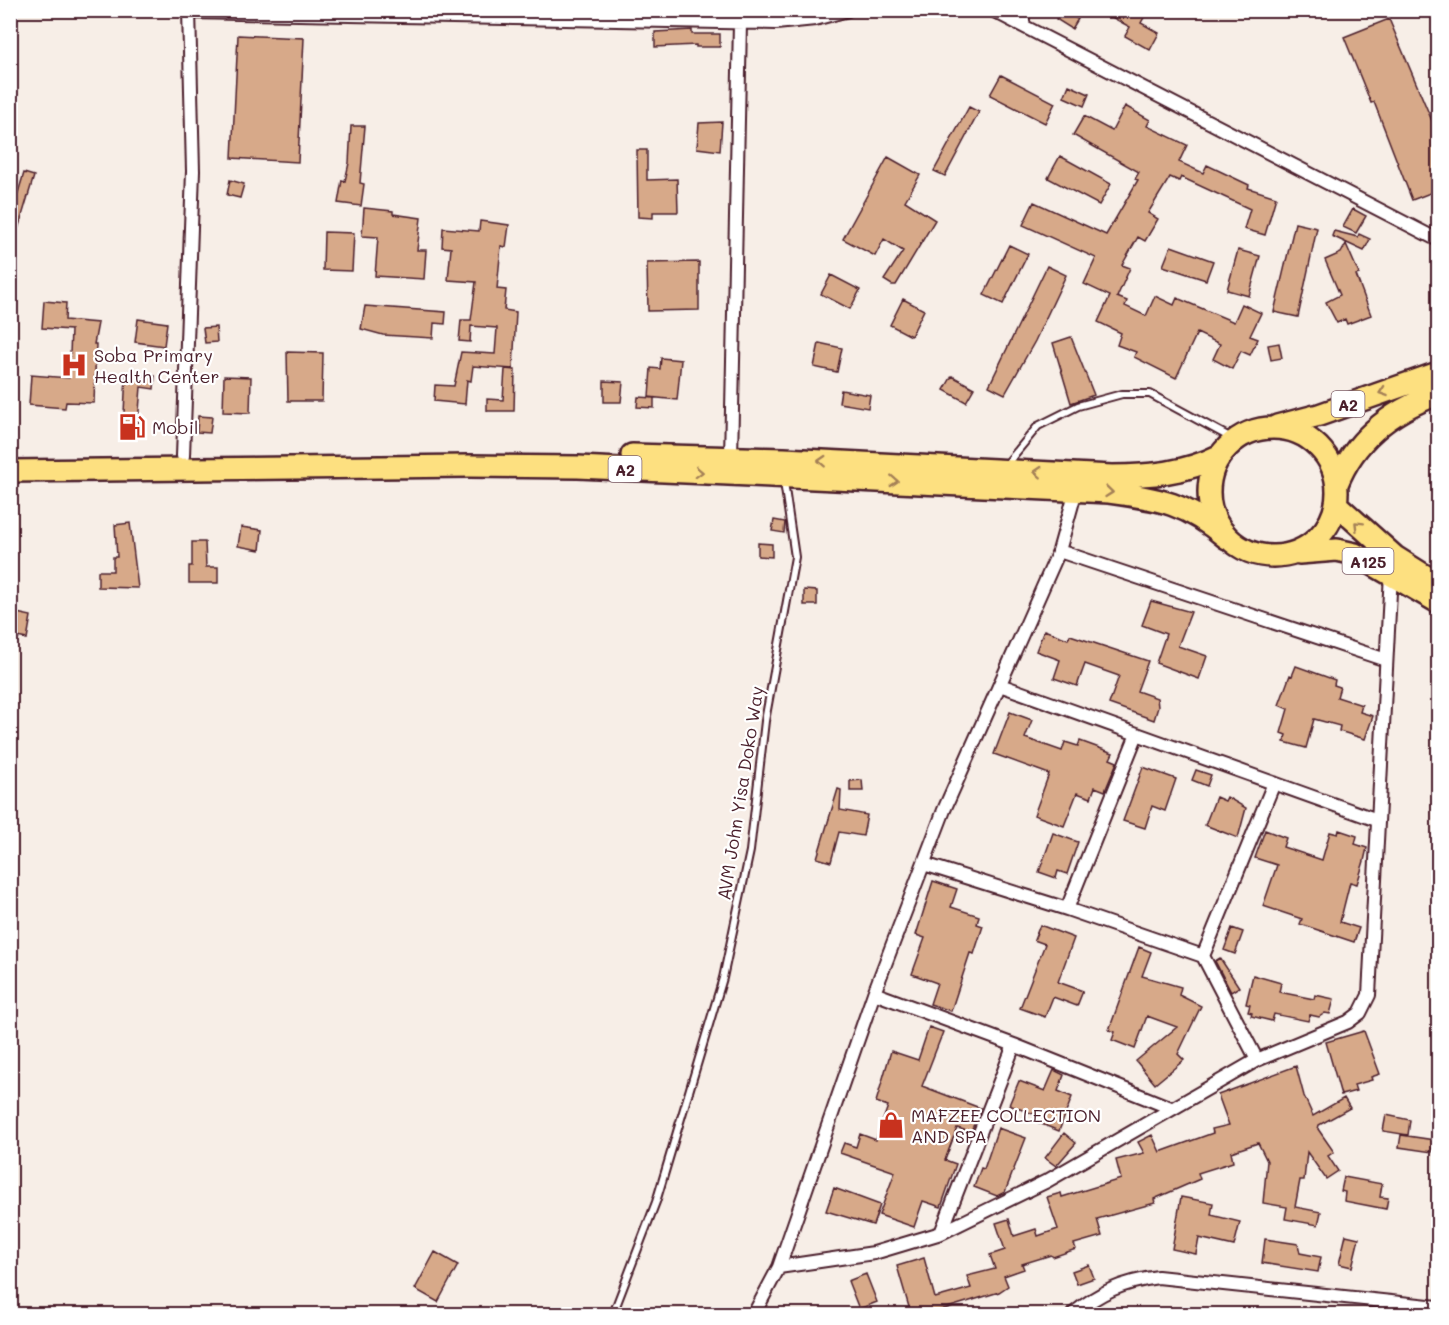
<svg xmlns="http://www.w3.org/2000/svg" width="1449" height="1325" font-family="Mali,sans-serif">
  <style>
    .building { fill: #d7a989; stroke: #4a1f2b; stroke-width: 1.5 }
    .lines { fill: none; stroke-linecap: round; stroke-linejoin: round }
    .service-casing { stroke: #4a1f2b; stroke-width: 10 }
    .minor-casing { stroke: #4a1f2b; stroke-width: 16 }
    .trunk-casing { stroke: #4a1f2b; stroke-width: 26 }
    .service { stroke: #fff; stroke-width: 6 }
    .minor { stroke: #fff; stroke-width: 12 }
    .trunk { stroke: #fde080; stroke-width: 21 }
    .oneway { stroke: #a48056 }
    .labels { text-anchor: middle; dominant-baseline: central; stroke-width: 4.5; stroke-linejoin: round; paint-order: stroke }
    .shield { fill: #fff; stroke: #80626b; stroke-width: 1.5 }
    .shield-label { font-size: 16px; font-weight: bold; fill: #4a1f2b }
    .poi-label { font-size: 18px; fill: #4a1f2b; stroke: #fff; text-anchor: start }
    .street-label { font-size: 18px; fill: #4a1f2b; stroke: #fff }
  </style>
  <rect width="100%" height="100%" fill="#f7eee7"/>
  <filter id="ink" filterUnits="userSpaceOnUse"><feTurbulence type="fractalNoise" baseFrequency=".0167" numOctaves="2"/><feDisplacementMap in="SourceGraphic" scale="12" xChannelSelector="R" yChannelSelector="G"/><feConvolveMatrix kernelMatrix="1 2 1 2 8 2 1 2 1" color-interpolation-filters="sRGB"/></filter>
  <g filter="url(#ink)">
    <path class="building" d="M1060,10l18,9 -6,10 -16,-10z
      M1099,10h49l-7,13 18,10 -9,17 -25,-14 5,-9z
      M1389,19l49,116v55l-26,10 -38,-98 -3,1 -27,-66z
      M692,30v4h28v13h-24v-2l-41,2v-15z
      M238,35l66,3 -6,124 -66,-4z
      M1001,75l54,28 -10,20 -55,-28z
      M1069,85l20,9 -5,12 -20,-9z
      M1125,106l25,14 -3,6 40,19 -8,17 24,11 4,-8 42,20 -1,3 28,9 -11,38 -21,-6 6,-20 -69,-32 -2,4 -9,-4 -22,36 10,6 -13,22 -7,-4 -16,28 8,3 -13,29 10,4 -2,5 21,10 9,-20 19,9 3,-7 57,24 8,-18 19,9 -11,23 8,3 -8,16 -9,-4 -9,18 -19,-10 7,-15 -23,-11 -21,45 -42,-21 2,-5 -19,-7 4,-12 -23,-11 12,-26 -26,-12 12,-26 -73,-33 11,-23 72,33 32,-55 -3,-1 4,-7 -66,-37 11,-19 28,15z
      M969,107l10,5 -34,64 -11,-5z
      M722,122l-2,29 -23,-3 2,-25z
      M351,126h14l-5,57 4,1 -3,22 -23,-3 4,-23 3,1 4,-18z
      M637,150h10v30l30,-1 1,33h-25v6l-15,-1z
      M1060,156l51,28 -12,21 -51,-27z
      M888,157l32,18 -15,26 30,19 -39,65h-4l-8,-5 19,-29 -19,-12 -9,17 -32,-17z
      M24,173l10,3 -21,70h-3v-27z
      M230,180l14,4 -4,14 -13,-3z
      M364,208l29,3v3l28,4 -4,32h9l-2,29 -49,-3 3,-39 -16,-1z
      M1353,209l13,7 -10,17 -13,-6z
      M480,221l29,4 -3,22 -5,-1 -4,43 9,1 -2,20 12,2 -3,57 -40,-3 -2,15 -4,-1 -2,24 -31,-3 1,-16 19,1 7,-34 34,2 2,-26 -26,-2 -1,16 -11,-1 2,-21h10l5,-38 -28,-2 3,-32 -9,-1 1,-19 36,3z
      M1295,223l22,5 -19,89 -24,-5z
      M1334,231l24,6 1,-3 11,5 -6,12 -32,-15z
      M324,232l30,1 -2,38 -29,-1z
      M1346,244l13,30 -3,1 15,40 -24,9 -2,-5 -8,4 -11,-21 14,-7 -15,-35 16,-7z
      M1009,245l19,9 -25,50 -19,-9z
      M1171,246l42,15 -7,19 -43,-14z
      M1238,250l22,6 -11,40 -22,-6z
      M699,262v48l-51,1 -1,-48z
      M1047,266l19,9 -31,66 -30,53 -16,-8z
      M831,275l29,15 -10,19 -29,-15z
      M903,299l21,11 -13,26 -21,-11z
      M44,301l22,2 -1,17 33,3 -4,21h2l-2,59 -28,-1 -1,6 -36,-3 2,-30 38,3 2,-48 -29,-2z
      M365,306l81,6 -1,12 -11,-1 -1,15 -50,-3 -22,-6z
      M138,319l29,4 -3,23 -29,-4z
      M216,327l1,15 -12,1 -2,-15z
      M1071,337l23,58 -23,8 -18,-60z
      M819,343l23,5 -5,24 -23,-5z
      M1279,343l3,15 -11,2 -3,-15z
      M287,352l36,1 -1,48h-34z
      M661,358l20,2 -4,40 -28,-3 2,-29 9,1z
      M505,369l10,1 -1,41h-27v-12l16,1z
      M126,373l29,3 -1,13 -13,-2 -4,47 -14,-1z
      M224,376l27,1 -1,36 -27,-1z
      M952,376l22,12 -8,14 -22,-12z
      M604,381l19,1 -2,20h-17z
      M841,390l29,5 -2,13 -29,-5z
      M638,397l16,1v10l-17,-1z
      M198,416l14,1 -2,16 -13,-1z
      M774,520l11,2 -1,11 -12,-2z
      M130,523l8,65 -40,-1v-16h15v-14h4l-2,-32z
      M241,527l21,3 -2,20 -22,-4z
      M192,542h13l1,25h12v16h-29v-17h3z
      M758,543l14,1v13l-14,-1z
      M804,590l13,1v14h-13z
      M1151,601l40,11 -13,34 29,10 -8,23 -43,-16 10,-29 -24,-9z
      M17,613l14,3 -4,23 -15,-3z
      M1044,630l24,9 2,-4 78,26 -11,30 20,7 1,9 -4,13 -45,-16 10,-28 -34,-12 -8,22 -23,-8 6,-18 -24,-9z
      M1296,666l39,14 -1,5 6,2 -3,10 25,8 -2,7 13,4 -8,23 -26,-8 1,-5 -26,-7 -8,29 -22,-6 2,-7 -5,-2 7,-24 -9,-4 11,-30 2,1z
      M1010,712l22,8 -7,18 37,13 3,-9 13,4 2,-5 33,12 -3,6 7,3 -12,29 -10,-4 -4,11 -14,-5 -13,33 -30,-11 15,-41 -55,-20z
      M1143,767l33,12 -11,32 -13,-5 -7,22 -22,-7z
      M1196,770l15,5 -4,11 -15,-6z
      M862,780l1,11h-13v-10z
      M838,789l3,1 -1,20 27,5 -4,21 -24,-4 -8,30 -14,-4z
      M1216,797l9,4 2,-4 19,11 -8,30 -33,-13z
      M1265,830l21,8 -3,9 39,13 8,-28 8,2 1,-4 18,6 -2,8 12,4 -3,13 -7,23 -7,-2 -10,40 19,6 -5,14 -54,-18 2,-5 -39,-13 14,-41 -22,-7z
      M1053,833l25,9 -11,32 -9,-3 -2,7 -17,-6z
      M933,881l24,8 -6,18 28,9 -2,8 6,2 -9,28 -4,-1 -19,58 -21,-7 7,-21 -25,-9 13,-36 -9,-3z
      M1040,925l34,13 -16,44 25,9 -6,15 -24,-9 -8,20 -25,-9 25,-64 -11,-4z
      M1232,928l11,4 -8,22 -11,-4z
      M1139,947l12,5 -9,24 39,11 -2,8 22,11 -23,48 6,6 -29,24 -19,-23 41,-34 -30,-11 -12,33 -23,-9 3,-8 -6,-2z
      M1220,958l19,29 -8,5 -16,-31z
      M1253,975l28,8 -2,9 35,7 1,-4 19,4 -4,15 -5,-1 -6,4 -9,-2 -2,6 -34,-7 -2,7 -21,-5 1,-3 -4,-1 2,-7 -4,-1z
      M929,1027l14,5 -21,54 58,22 -9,24 -14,-4 -12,32 11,4 -15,43 -18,-6 -9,26 -35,-12 16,-43 -55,-19 4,-10 12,4 4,-13 16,6 12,-34 -12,-4 15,-51 27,9z
      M1364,1031l16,43 -9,3 1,3 -18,5 2,6 -15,4 -15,-53z
      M1296,1066l8,30 9,20 31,-18 6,10 -31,17 -1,4 16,23 -6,4 10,15 -12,8 -19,-27 -3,28h-4l-5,27 26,5 -3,13 -33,-6 2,-12 -24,-4 4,-42 -9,-18 -27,9 2,10 -35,11 2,6 -46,20 1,4 -58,16 5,17 -28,8 2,5 -23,8 -2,-2 -29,9 2,5 -20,7 4,10 -9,6 -71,22h-17l-14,-48 27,-8 11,40 36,-10 -4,-12 28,-7 -5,-14 15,-5 -9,-27 13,-4 5,17 22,-7 2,7 20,-7 -11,-32 14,-4 1,4 59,-18 -5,-19 28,-7 -6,-11 14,-7 8,17 53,-19 -1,-4 17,-4 -11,-30z
      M1054,1070l10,5 -6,16 14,6 -13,34 -25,-10 2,-6 -27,-10 10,-24 26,10z
      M1386,1115l24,5 -2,15 -25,-4z
      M998,1128l28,10 -21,54 -8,4 -23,-9 7,-19 3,1z
      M1064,1133l12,10 -20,23 -11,-8z
      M1401,1135l33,5 -2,12 -33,-5z
      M1344,1177l38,7 -2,13 8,1 -2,11 -42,-8 1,-9 -4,-1z
      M834,1188l46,17 -7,20 -47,-14z
      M1181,1197l32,6 -2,12 29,7 -6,24 -35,-8 -3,16 -24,-5z
      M1346,1235l13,3 -7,29 -13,-3z
      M1265,1239l33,5 2,9 21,4 -3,15 -56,-9z
      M435,1252l23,13 -20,37 -23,-13z
      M1089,1265l5,13 -17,6 -5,-13z
      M866,1274l11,28 -18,7 -11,-28z"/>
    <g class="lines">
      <defs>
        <path id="service" d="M1005,466l33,-40 40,-20 44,-12h28l85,46
          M613,1314l43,-112 67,-224 27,-127 15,-130 30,-164 -11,-75"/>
        <path id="minor" d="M992,10l446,230
          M1023,10v16
          M189,12l587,11 39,-4 33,-9
          M183,456l10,-285 -4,-161
          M731,458l9,-435
          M1059,551l327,109
          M1000,685l377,135
          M924,864l143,45 136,47 54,104
          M1067,909l70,-175
          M1203,956l71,-173
          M874,993l140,52 157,63
          M941,1233l73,-188
          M779,1267l95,-14 67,-20 106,-52 210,-121 91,-38 12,-9 9,-18 22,-422
          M754,1314l25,-47 95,-274 70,-183 115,-259 17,-61
          M1073,1314c27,-22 50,-32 85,-37l280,30"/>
        <path id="trunk" d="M1277,426l42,-11 119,-42
          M1209 492a64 64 0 1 1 128 0a64 64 0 1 1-128 0Z
          M632,455l152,4 328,17c37,0 73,-3 107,-20
          M10,471l459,-5 109,1 531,25c52,7 77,11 118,46
          M1337,484c18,-46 56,-74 101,-90
          M1336,504l59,53 43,27
          M1299,553l38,-3 18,4 83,48"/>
      </defs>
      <use href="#service" class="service-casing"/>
      <use href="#minor" class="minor-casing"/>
      <use href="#trunk" class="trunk-casing"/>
      <use href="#service" class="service"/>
      <use href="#minor" class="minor"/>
      <use href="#trunk" class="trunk"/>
    </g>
    <defs><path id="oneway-chevron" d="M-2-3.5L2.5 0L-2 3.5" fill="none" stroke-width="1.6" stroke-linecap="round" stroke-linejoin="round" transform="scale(1.5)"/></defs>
    <g class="oneway">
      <use href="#oneway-chevron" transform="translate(1383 392) rotate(161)"/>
      <use href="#oneway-chevron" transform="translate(822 461) rotate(-177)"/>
      <use href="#oneway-chevron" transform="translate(699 472) rotate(2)"/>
      <use href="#oneway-chevron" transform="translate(1038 472) rotate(-177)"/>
      <use href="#oneway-chevron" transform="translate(894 481) rotate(3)"/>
      <use href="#oneway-chevron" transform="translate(1109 492) rotate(6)"/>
      <use href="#oneway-chevron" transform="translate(1358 525) rotate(-135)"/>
    </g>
  </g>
  <defs>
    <symbol id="hospital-bare" viewBox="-9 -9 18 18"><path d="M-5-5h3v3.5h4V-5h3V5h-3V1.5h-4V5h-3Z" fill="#c8321e" stroke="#fff" stroke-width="2.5" paint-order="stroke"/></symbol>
    <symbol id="fuel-bare" viewBox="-9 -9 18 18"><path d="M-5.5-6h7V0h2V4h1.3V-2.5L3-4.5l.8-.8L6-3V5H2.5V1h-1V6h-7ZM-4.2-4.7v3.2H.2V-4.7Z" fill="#c8321e" stroke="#fff" stroke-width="2.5" paint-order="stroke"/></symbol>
    <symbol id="shop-bare" viewBox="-9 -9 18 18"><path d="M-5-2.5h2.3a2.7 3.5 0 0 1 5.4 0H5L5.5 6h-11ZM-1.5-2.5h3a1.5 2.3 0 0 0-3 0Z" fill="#c8321e" stroke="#fff" stroke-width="2.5" paint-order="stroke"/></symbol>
  </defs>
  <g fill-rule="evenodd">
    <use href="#hospital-bare" x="55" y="346" width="38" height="38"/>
    <use href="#fuel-bare" x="113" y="408" width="38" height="38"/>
    <use href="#shop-bare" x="872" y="1106" width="38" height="38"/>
  </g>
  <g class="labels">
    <g class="shield">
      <rect x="1331.5" y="391" width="33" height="26" rx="4.5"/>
      <rect x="608.5" y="456" width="33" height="26" rx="4.5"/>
      <rect x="1342.5" y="548" width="51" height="26" rx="4.5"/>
    </g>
    <g class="shield-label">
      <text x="1348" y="404">A2</text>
      <text x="625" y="469">A2</text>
      <text x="1368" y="561">A125</text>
    </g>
    <g class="poi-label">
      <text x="94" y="355">Soba Primary<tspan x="94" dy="21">Health Center</tspan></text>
      <text x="152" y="427">Mobil</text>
      <text x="911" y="1115">MAFZEE COLLECTION<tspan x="911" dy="21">AND SPA</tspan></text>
    </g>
    <g class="street-label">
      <text transform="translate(740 793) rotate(-81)">AVM John Yisa Doko Way</text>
    </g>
  </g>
  <rect width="1449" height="1325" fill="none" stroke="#fff" stroke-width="36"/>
  <rect x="18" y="18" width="1413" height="1289" fill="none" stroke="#4a1f2b" stroke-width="2" filter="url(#ink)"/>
</svg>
